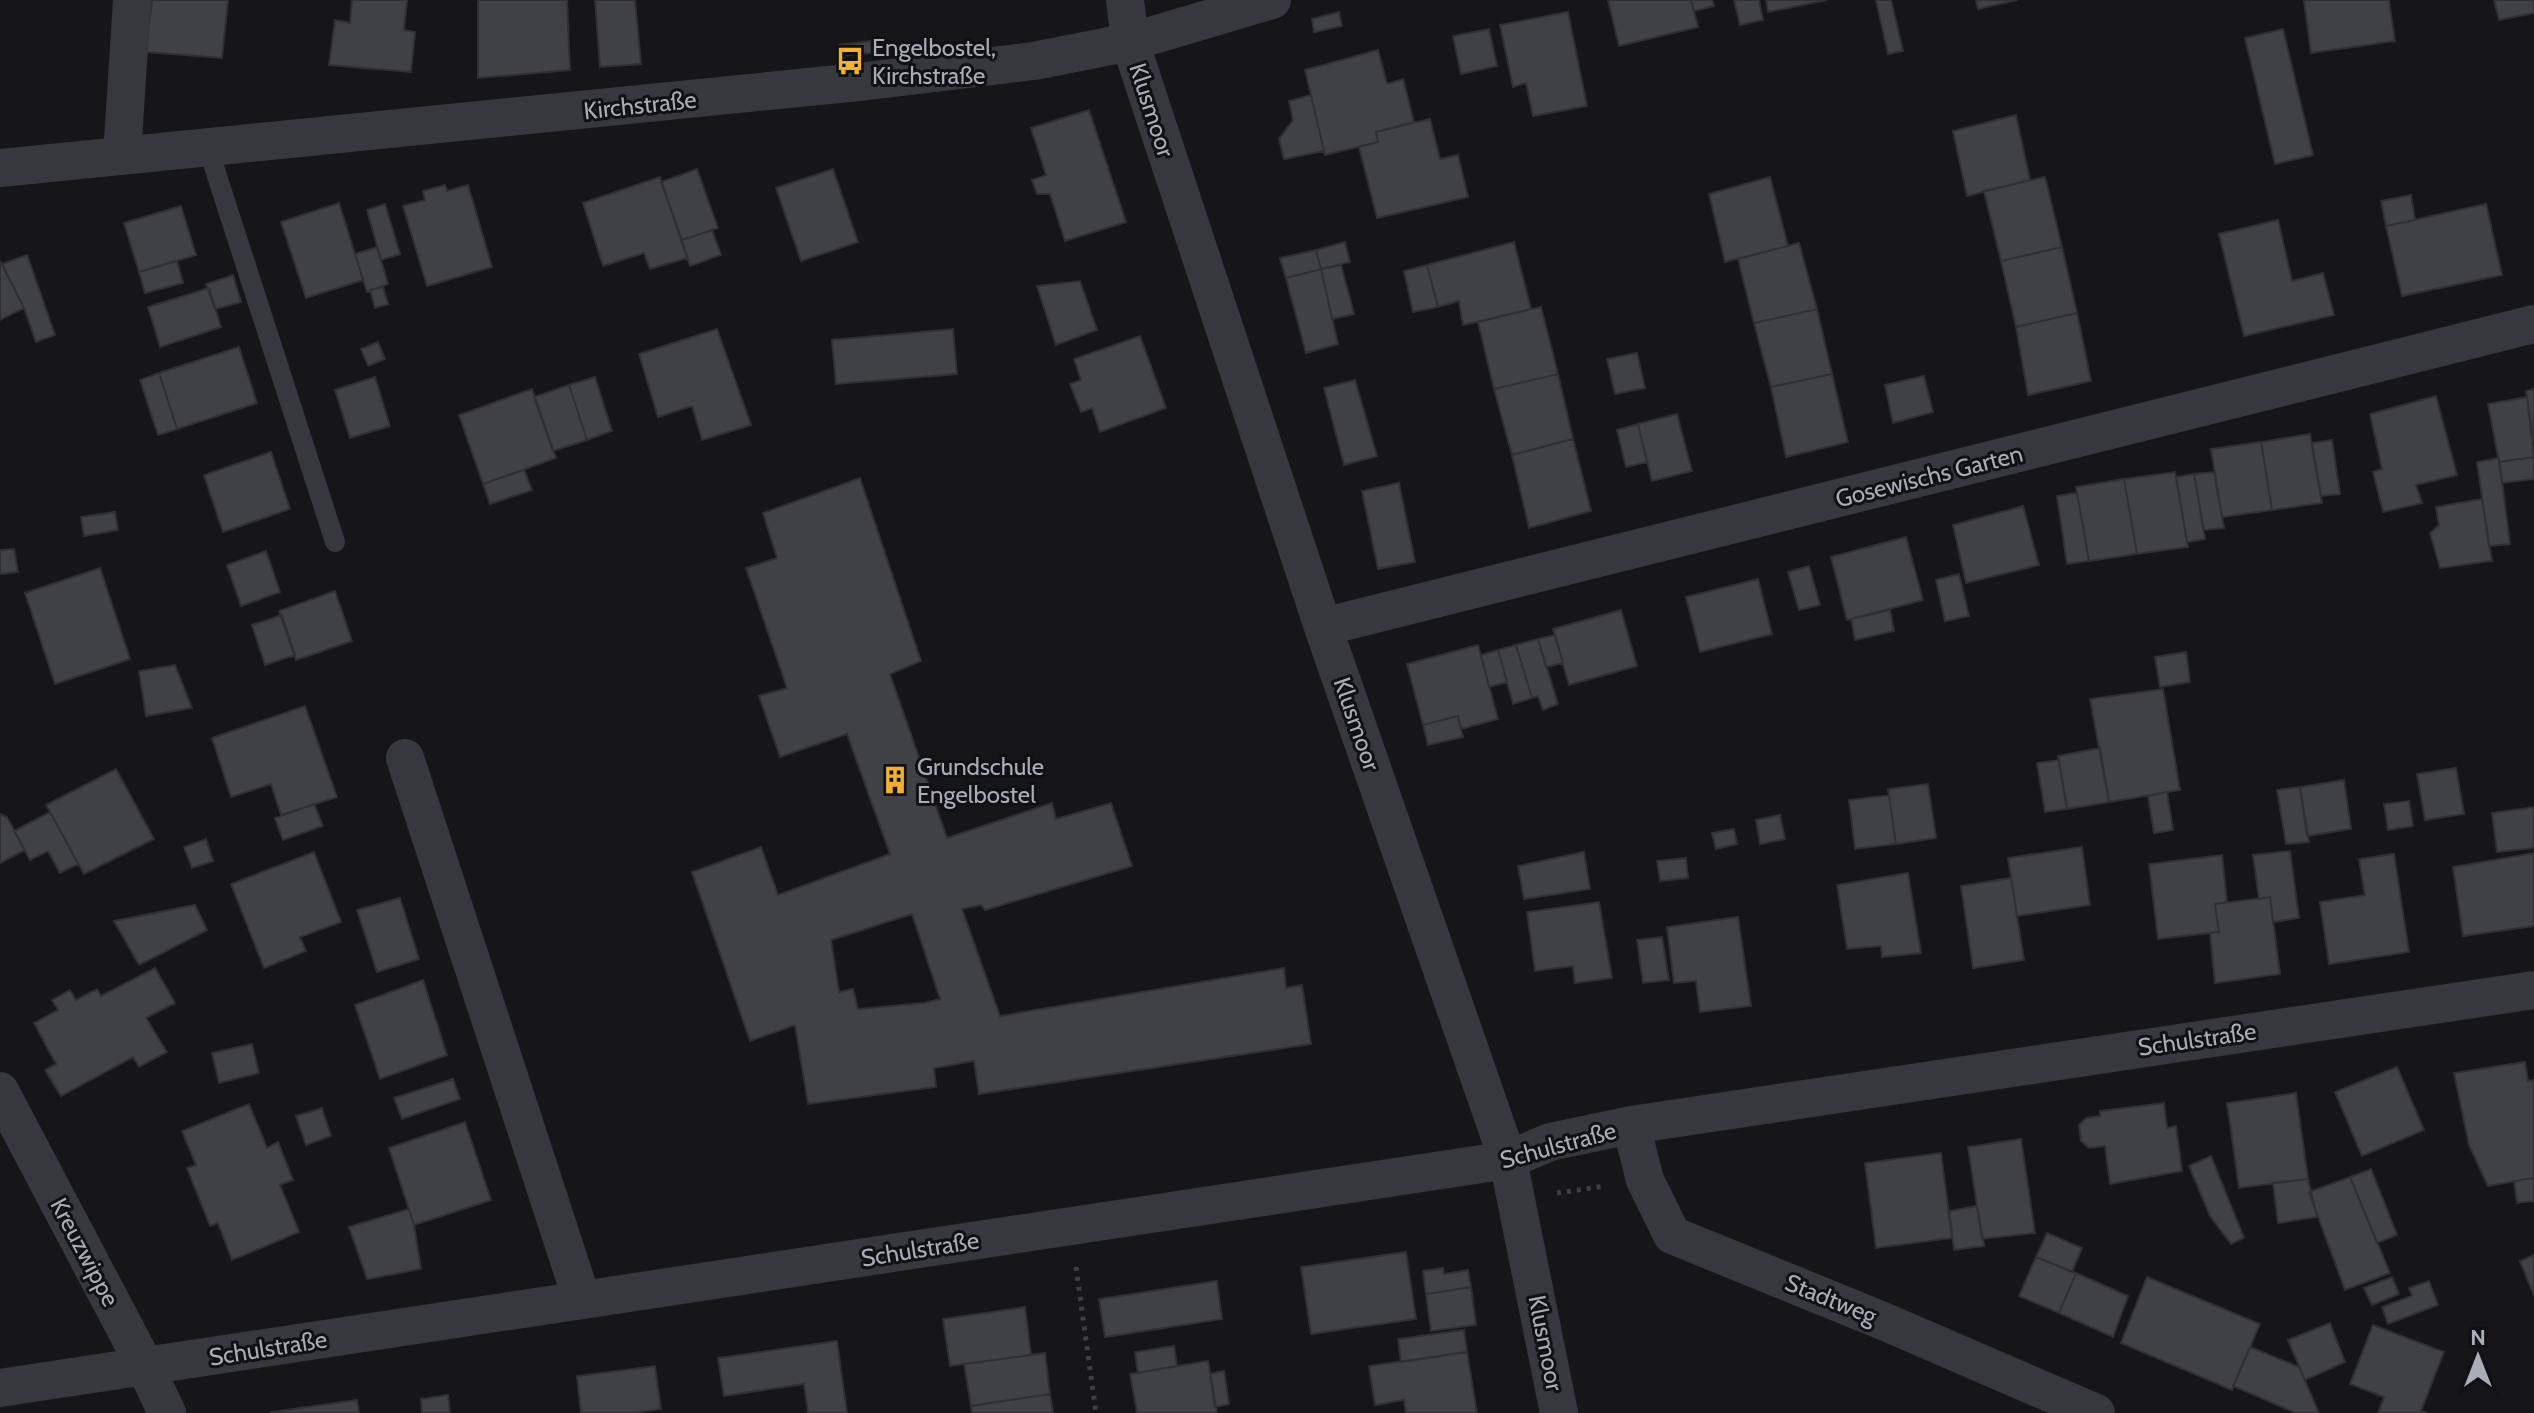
<svg xmlns="http://www.w3.org/2000/svg" width="2534" height="1413" font-family="Cabin,sans-serif">
  <style>
    .building { fill: #404145; stroke: #303034; stroke-width: 2; fill-rule: evenodd }
    .lines { fill: none; stroke-linecap: round; stroke-linejoin: round }
    .path { stroke: #3d3f44; stroke-width: 5; stroke-dasharray: 4 6; stroke-linecap: butt }
    .service { stroke: #37383d; stroke-width: 20 }
    .minor { stroke: #37383d; stroke-width: 38 }
    .labels { text-anchor: middle; dominant-baseline: central; stroke-width: 6; stroke-linejoin: round; paint-order: stroke }
    .poi-label { font-size: 24px; fill: #a8adb8; stroke: #111113; text-anchor: start }
    .street-label { font-size: 24px; fill: #a8adb8; stroke: #111113 }
  </style>
  <rect width="100%" height="100%" fill="#161618"/>
  <path class="building" d="M152,0h76l-6,58 -76,-6z
    M352,0h55l-3,30 11,2 -4,40 -82,-7 6,-45 15,3z
    M478,0h89l3,70 -92,8z
    M595,0h40l6,64 -41,3z
    M1608,0h83l7,27 -79,19z
    M1691,0h21l2,6 -20,5z
    M1734,0h25l4,20 -23,5z
    M1766,0h61l-59,12z
    M1876,0h15l12,51 -15,3z
    M1976,0h41l-39,9z
    M2304,0h85l6,41 -84,12z
    M2494,0h40v13l-35,7z
    M1339,12l3,14 -28,6 -2,-13z
    M1568,12l19,94 -54,10 -7,-33 -13,4 -13,-62z
    M1489,29l8,37 -36,8 -8,-38z
    M2283,29l30,126 -38,9 -30,-126z
    M871,41l1,12 -33,3v-11z
    M1378,50l9,34 16,-5 11,43 -38,10 2,10 -53,13 -20,-85z
    M1311,95l13,56 -40,8 -5,-20 14,-19 -4,-19z
    M1089,110l37,112 -61,19 -15,-47h-13l-5,-14 14,-5 -15,-47z
    M2016,115l14,65 -63,16 -14,-65z
    M1430,119l10,40 18,-4 10,42 -91,21 -18,-71 19,-5 -2,-10z
    M697,169l21,59 -36,12 -21,-58z
    M833,169l25,73 -57,19 -25,-73z
    M660,177l27,81 -37,11 -6,-16 -41,13 -20,-63z
    M1770,177l18,69 -63,16 -16,-68z
    M2045,177l17,70 -61,14 -17,-70z
    M445,185l2,6 21,-6 24,82 -65,19 -24,-80 22,-6 -2,-9z
    M2411,195l4,25 -29,6 -5,-25z
    M339,203l24,77 -57,18 -25,-76z
    M385,204l15,50 -19,6 -14,-50z
    M2486,204l16,71 -100,21 -16,-70z
    M181,206l15,49 -57,17 -15,-49z
    M2278,220l14,61 31,-8 11,42 -90,21 -25,-102z
    M712,230l9,25 -31,11 -8,-26z
    M1345,242l5,20 -29,7 -5,-19z
    M1514,242l17,67 -68,16 -4,-24 -21,6 -11,-42z
    M1799,243l18,66 -63,14 -16,-64z
    M377,247l11,37 -21,8 -12,-38z
    M2062,247l15,66 -61,14 -15,-66z
    M1316,250l5,19 -35,9 -6,-20z
    M27,255l28,80 -19,7 -12,-34 -22,-44z
    M0,261l24,47 -24,12z
    M177,261l6,22 -38,10 -6,-21z
    M1341,265l13,49 -22,5 -11,-50z
    M1427,265l11,42 -25,5 -9,-41z
    M1321,269l17,75 -32,9 -20,-75z
    M233,275l8,27 -26,7 -9,-25z
    M1080,281l17,49 -41,15 -19,-59z
    M383,287l5,17 -13,4 -5,-18z
    M209,288l12,39 -61,20 -12,-40z
    M1541,307l17,67 -64,15 -16,-67z
    M1817,309l15,65 -61,13 -17,-64z
    M2077,313l14,68 -63,14 -12,-68z
    M717,329l34,96 -49,15 -10,-34 -34,11 -19,-63z
    M953,329l4,45 -121,10 -4,-44z
    M1140,336l26,72 -66,24 -8,-24 -11,4 -11,-28 11,-4 -7,-21z
    M378,342l7,17 -17,7 -7,-17z
    M239,347l18,56 -80,26 -18,-56z
    M1637,353l8,35 -30,6 -8,-35z
    M159,373l18,56 -19,6 -18,-55z
    M1558,374l15,65 -61,16 -18,-66z
    M1832,374l16,68 -62,15 -15,-70z
    M1924,376l9,36 -40,11 -8,-38z
    M375,377l15,49 -40,12 -15,-48z
    M595,377l17,54 -25,9 -18,-55z
    M1355,380l22,76 -33,9 -20,-77z
    M569,385l18,55 -34,11 -19,-54z
    M532,389l24,69 -73,26 -24,-69z
    M2534,389v53l-8,-51z
    M2436,396l21,79 -41,10 6,18 -39,9 -10,-40 9,-3 -12,-55z
    M2527,397l7,60 -35,5 -11,-58z
    M1677,414l15,57 -40,10 -14,-57z
    M1638,424l9,38 -21,5 -9,-37z
    M2310,434l12,69 -50,7 -11,-68z
    M1573,439l18,72 -62,17 -17,-73z
    M2332,440l8,54 -19,2 -9,-53z
    M2261,442l11,68 -50,7 -11,-68z
    M271,452l19,57 -67,23 -19,-57z
    M2534,457v22l-32,4 -3,-21z
    M2499,458l11,86 -21,2 -12,-84z
    M524,470l8,20 -42,14 -7,-20z
    M2175,472l13,75 -51,7 -13,-75z
    M2214,472l10,56 -20,2 -10,-56z
    M2194,474l11,65 -18,3 -11,-65z
    M860,478l61,183 -31,13 57,164 105,-35 4,16 55,-16 21,63 -147,44 -4,-5 -19,4 38,107 284,-48 2,20 16,-3 9,59 -332,50 -5,-33 -40,7 2,19 -128,17 -13,-79 -45,16 -58,-169 69,-25 17,48 112,-41 -43,-120 -67,23 -21,-61 28,-8 -41,-120 31,-10 -14,-45zM912,914l28,85 -16,4 -66,6 -5,-20 -14,3 -8,-52z
    M2124,479l13,75 -48,7 -13,-74z
    M1399,483l16,79 -37,7 -16,-78z
    M2077,493l12,68 -22,3 -10,-68z
    M2482,499l10,62 -52,7 -10,-35 9,-8 -3,-18z
    M2023,506l16,59 -73,18 -13,-58z
    M115,512l3,18 -34,6 -3,-19z
    M1906,537l17,63 -76,20 -16,-63z
    M14,549l4,23 -18,2v-24z
    M266,551l14,41 -39,14 -14,-41z
    M1809,566l11,39 -21,5 -11,-38z
    M100,568l30,91 -75,25 -30,-91z
    M1959,574l10,42 -24,5 -9,-41z
    M1758,579l14,55 -72,18 -14,-55z
    M335,591l17,50 -56,19 -17,-49z
    M1621,610l16,56 -68,19 -16,-56z
    M1890,610l4,21 -39,9 -4,-21z
    M282,615l13,40 -30,10 -13,-40z
    M1555,635l8,28 -17,4 -8,-28z
    M1538,639l20,65 -15,6 -5,-14 -6,2 -16,-53z
    M1478,645l20,74 -37,10 -3,-13 -35,9 -16,-61z
    M1516,645l16,53 -19,6 -15,-54z
    M1498,650l9,32 -18,5 -8,-32z
    M2186,652l4,30 -30,5 -5,-30z
    M175,665l17,43 -46,8 -7,-45z
    M2163,689l17,101 -71,12 -19,-103z
    M305,706l32,91 -56,18 -10,-31 -40,13 -19,-59z
    M1458,716l5,21 -35,8 -5,-20z
    M2100,748l9,54 -42,7 -9,-53z
    M2059,760l8,49 -22,3 -8,-49z
    M2456,768l8,46 -39,6 -8,-46z
    M116,769l38,70 -70,35 -38,-69z
    M2344,780l7,49 -44,7 -7,-49z
    M1928,784l8,54 -40,6 -8,-55z
    M2300,787l9,55 -23,2 -9,-54z
    M2167,792l6,38 -19,3 -6,-37z
    M1889,795l7,49 -41,5 -6,-49z
    M2409,801l4,25 -25,4 -4,-26z
    M314,804l9,22 -40,14 -8,-22z
    M2534,807v41l-37,4 -5,-39z
    M50,812l28,52 -18,9 -12,-22 -18,9 -16,-29z
    M0,814l7,3 18,33 -25,13z
    M1780,815l5,24 -25,5 -4,-24z
    M1734,829l3,15 -21,5 -4,-16z
    M206,839l7,22 -21,7 -8,-21z
    M2082,847l8,58 -73,11 -9,-58z
    M2290,851l9,67 -26,4 -3,-25 -11,2 -6,-44z
    M314,852l27,70 -41,15 6,14 -42,17 -33,-84z
    M1584,852l6,37 -66,10 -6,-33z
    M2534,853v73l-71,10 -10,-69z
    M2394,854l15,98 -80,12 -9,-62 45,-7 -6,-36z
    M2222,855l5,47 -12,2 4,28 -61,7 -9,-75z
    M1686,858l2,20 -28,3 -3,-20z
    M1908,873l13,80 -39,4 -1,-11 -34,3 -10,-64z
    M2011,878l13,82 -51,8 -12,-82z
    M2270,897l10,77 -65,9 -5,-50 9,-1 -4,-28z
    M400,898l19,61 -42,13 -20,-62z
    M1599,902l13,76 -37,5 -2,-17 -38,5 -8,-59z
    M195,905l12,25 -68,35 -25,-44z
    M1738,917l13,89 -51,6 -4,-31 -22,2 -7,-56z
    M1662,937l7,43 -26,3 -6,-43z
    M155,968l20,35 -29,15 21,34 -28,15 -6,-10 -72,39 -16,-26 11,-6 -22,-41 24,-13 -6,-10 18,-10 6,10 21,-11 4,7z
    M423,980l24,75 -67,24 -25,-74z
    M252,1044l7,29 -40,10 -7,-30z
    M2525,1062l3,19 6,-1v98l-46,8 -19,-41 -15,-72z
    M2397,1067l27,63 -62,26 -27,-64z
    M453,1079l7,20 -58,20 -8,-21z
    M2296,1093l12,86 -69,9 -12,-85z
    M2164,1103l3,25 9,-2 6,45 -72,13 -5,-38 -16,2 -8,-7 -2,-16 7,-7 14,-2v-5z
    M249,1104l18,44 11,-6 15,38 -13,5 19,47 -67,28 -14,-37 -8,3 -23,-58 9,-3 -14,-34z
    M322,1108l9,28 -25,9 -10,-29z
    M465,1122l26,78 -77,25 -25,-77z
    M2021,1139l14,94 -53,6 -14,-92z
    M1941,1153l11,85 -76,10 -11,-85z
    M2211,1156l33,82 -13,6 -21,-28 -21,-50z
    M2371,1169l26,66 -20,8 -27,-66z
    M2350,1177l40,96 -45,17 -36,-98z
    M2534,1178v23l-17,2 -3,-22z
    M2308,1179l9,38 -39,6 -5,-40z
    M1977,1206l7,40 -30,4 -5,-39z
    M409,1209l5,16 7,44 -54,10 -18,-52z
    M2047,1233l35,15 -10,24 -36,-15z
    M1406,1252l10,67 -105,15 -10,-67z
    M2534,1255v41l-14,-35z
    M2036,1257l40,16 -17,40 -40,-17z
    M1443,1268l1,6 24,-4 3,17 -45,7 -3,-23z
    M2076,1273l52,23 -15,41 -54,-24z
    M2147,1277l113,47 -28,66 -111,-47z
    M2392,1277l7,17 -27,11 -8,-17z
    M1217,1281l5,38 -117,18 -6,-38z
    M2429,1281l9,24 -50,19 -6,-17 30,-11 -3,-8z
    M1471,1287l5,38 -45,6 -5,-37z
    M1025,1307l6,48 -81,11 -7,-47z
    M2330,1323l15,39 -40,18 -17,-40z
    M2373,1325l71,27 -23,59 6,2h-49l6,-16 -34,-13z
    M1464,1330l3,22 -66,10 -3,-23z
    M837,1341l10,72h-39l-4,-29 -80,12 -6,-38z
    M1174,1346l3,20 -39,7 -3,-21z
    M2250,1347l49,20 20,46h-23l-63,-27z
    M1467,1352l10,61h-71l-2,-13 -29,5 -6,-39z
    M1045,1353l5,41 -79,12 -7,-42z
    M1208,1361l9,52h-80l-7,-39z
    M655,1366l6,43 -28,4h-52l-4,-37z
    M1224,1371l5,33 -14,3 -5,-33z
    M1050,1394l3,19h-81l-1,-7z
    M448,1395l2,18h-28l-1,-14z
    M357,1400l2,13h-88v-1z"/>
  <g class="lines">
    <path class="path" d="M1557,1193l49,-7
      M1076,1267l20,146"/>
    <path class="service" d="M208,148l127,394"/>
    <path class="minor" d="M1125,0l5,42 193,585 185,533 51,253
      M122,156l10,-156
      M0,168l859,-86 175,-21 96,-19 142,-42
      M1323,627l1211,-303
      M405,758l177,542
      M0,1091l145,275 22,47
      M1631,1125l14,55 27,55 211,86 213,92
      M0,1388l1508,-228 42,-18 81,-17 903,-135"/>
  </g>
  <defs>
    <symbol id="bus-bare" viewBox="-9 -9 18 18"><path d="M-5-6H5V4H4V6H2V4H-2V6H-4V4H-5ZM-3.5-4V0h7V-4ZM-3.5 1.2v1.5H-2V1.2ZM2 1.2v1.5H3.5V1.2Z" fill="#f2b134" stroke="#111113" stroke-width="2.5" paint-order="stroke"/></symbol>
    <symbol id="building-bare" viewBox="-9 -9 18 18"><path d="M-4-6H4V6H1V3H-1V6H-4ZM-2.5-4.3h1.7v1.8h-1.7ZM.8-4.3h1.7v1.8H.8ZM-2.5-1h1.7V.8h-1.7ZM.8-1h1.7V.8H.8Z" fill="#f2b134" stroke="#111113" stroke-width="2.5" paint-order="stroke"/></symbol>
  </defs>
  <g fill-rule="evenodd">
    <use href="#bus-bare" x="830" y="41" width="40" height="40"/>
    <use href="#building-bare" x="875" y="760" width="40" height="40"/>
  </g>
  <g class="labels">
    <g class="poi-label">
      <text x="872" y="47">Engelbostel,<tspan x="872" dy="28">Kirchstraße</tspan></text>
      <text x="917" y="766">Grundschule<tspan x="917" dy="28">Engelbostel</tspan></text>
    </g>
    <g class="street-label">
      <text transform="translate(640 105) rotate(-6)">Kirchstraße</text>
      <text transform="translate(1152 110) rotate(72)">Klusmoor</text>
      <text transform="translate(1929 476) rotate(-14)">Gosewischs Garten</text>
      <text transform="translate(1357 724) rotate(71)">Klusmoor</text>
      <text transform="translate(2197 1039) rotate(-8)">Schulstraße</text>
      <text transform="translate(1558 1145) rotate(-15)">Schulstraße</text>
      <text transform="translate(920 1249) rotate(-9)">Schulstraße</text>
      <text transform="translate(85 1252) rotate(62)">Kreuzwippe</text>
      <text transform="translate(1831 1299) rotate(22)">Stadtweg</text>
      <text transform="translate(1546 1343) rotate(79)">Klusmoor</text>
      <text transform="translate(268 1348) rotate(-9)">Schulstraße</text>
    </g>
  </g>
  <g transform="translate(2478 1357)" stroke="#111113" stroke-width="6" paint-order="stroke">
  <path d="M0-6L14 30L0 20L-14 30Z" fill="#a8adb8"/>
  <text y="-12" font-size="22" font-weight="bold" text-anchor="middle" fill="#a8adb8">N</text>
  </g>
</svg>
